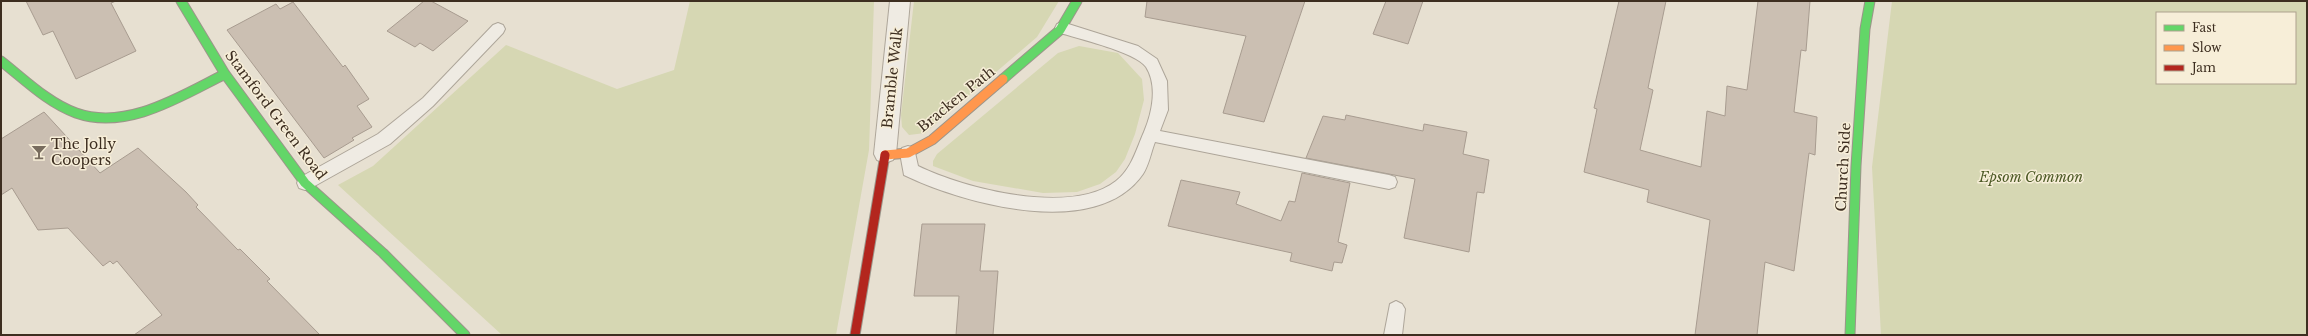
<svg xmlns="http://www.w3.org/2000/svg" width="2308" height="336" font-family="'Libre Baskerville',serif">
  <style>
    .green { fill: #d6d7b3; fill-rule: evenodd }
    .building { fill: #cbbfb2; stroke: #a89c90 }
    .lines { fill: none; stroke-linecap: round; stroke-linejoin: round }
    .lane-casing { stroke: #ada599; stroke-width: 2 }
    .street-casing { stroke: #ada599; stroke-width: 2 }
    .fast-casing { stroke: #9c958a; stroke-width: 11 }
    .slow-casing { stroke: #9c958a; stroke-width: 11 }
    .jam-casing { stroke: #9c958a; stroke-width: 11 }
    .lane { fill: #efebe3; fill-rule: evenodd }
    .street { fill: #efebe3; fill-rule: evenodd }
    .fast { stroke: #63d668; stroke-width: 9 }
    .slow { stroke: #ff974d; stroke-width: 9 }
    .jam { stroke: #b3261e; stroke-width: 9 }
    .labels { text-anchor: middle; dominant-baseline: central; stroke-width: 3; stroke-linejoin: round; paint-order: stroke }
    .street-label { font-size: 14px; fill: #3d2e20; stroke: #f7eed8 }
    .poi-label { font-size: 14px; fill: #3d2e20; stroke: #f7eed8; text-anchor: start }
    .park-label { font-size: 14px; font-style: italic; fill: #4d5a26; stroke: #f7eed8 }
  </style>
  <rect width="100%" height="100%" fill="#e7e0d1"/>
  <path class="green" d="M690,1h184l-5,149 -33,185h-334l-164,-150 35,-19 133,-121 111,44 57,-19z
    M914,1h145l-22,36 -112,96 -16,2 -7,-8 -1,-12z
    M1892,1h415v334h-426l-9,-168zM2157,13h138v70h-138z
    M1079,46l39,7 24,26 2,21 -9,34 -10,25 -9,13 -16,12 -23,8 -34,1 -70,-12 -40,-15v-5l4,-7 121,-101z"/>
  <path class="building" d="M26,1h90l-5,2 25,48 -60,28 -23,-48 -10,4z
    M424,1h7l37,20 -35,30 -13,-8 -5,4 -28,-16z
    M1147,1h158l-41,121 -41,-9 23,-77 -101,-19z
    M1386,1h37l-15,43 -35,-10z
    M1619,1h47l-18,87 5,2 -13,60 61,17 6,-56 18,5 2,-30 20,4 11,-89h52l-4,50 -5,-1 -7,62 23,5 -2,38 -6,-2 -15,118 -29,-9 -8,73h-62l15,-115 -63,-18 2,-12 -65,-18 13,-63 -3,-1z
    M293,2l50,65 2,-2 24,34 -12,7 15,21 -20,11 2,2 -30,18 -97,-128 49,-26 4,5z
    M44,112l56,61 38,-25 48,44 12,13 -2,2 42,43 2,-1 30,30 -3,2 53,54h-186l28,-20 -45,-54 -4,3 -3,-3 -7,5 -35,-38 -30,2 -26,-42 -11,7v-56z
    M1346,115l77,16 1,-7 43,8 -4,22 26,6 -5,33 -7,-1 -8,60 -65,-14 11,-59 -109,-21 17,-42 22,4z
    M1302,173l48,10 -12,59 9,3 -5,18 -8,-1 -2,9 -42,-10 2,-8 -124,-27 13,-46 59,12 -4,12 45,17 8,-20 6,1z
    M922,224h63l-5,47h18l-5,64h-37l3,-39h-45z"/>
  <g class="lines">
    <defs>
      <path id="lane" d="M1062,22l76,24 19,13 10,22 1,29 -8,21 229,44 6,2 2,5 -2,5 -6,2 -234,-47c-4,10 -6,23 -12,32 -46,67 -179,30 -239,1l-4,-22 2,-5 6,-2 6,2 4,18c47,23 153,50 198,15 16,-13 20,-31 28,-49 8,-19 14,-46 2,-65 -10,-15 -70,-29 -89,-35l-2,-4 2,-4z
        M498,23l5,2 2,4 -2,4 -70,73 -43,38 -79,44 -6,2 -6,-2 -2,-5 2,-5 79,-44 45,-36 70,-73z
        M1396,301l6,3 3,5 -3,26h-18l6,-31z"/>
      <path id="street" d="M890,1h20l-14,153 -3,6 -8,3 -8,-3 -3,-6z"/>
      <path id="fast" d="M181,1l44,73 80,109 78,70 82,82
        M1,61c23,18 47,42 75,52 51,18 105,-17 149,-39
        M1003,79l57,-49 17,-29
        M1850,335l6,-169 9,-137 5,-28"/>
      <path id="slow" d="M885,155l23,-2 24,-13 71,-61"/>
      <path id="jam" d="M855,335l30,-180"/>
    </defs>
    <use href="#lane" class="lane-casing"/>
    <use href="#street" class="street-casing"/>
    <use href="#fast" class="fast-casing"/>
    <use href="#slow" class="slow-casing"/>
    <use href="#jam" class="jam-casing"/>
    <use href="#lane" class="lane"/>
    <use href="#street" class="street"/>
    <use href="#fast" class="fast"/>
    <use href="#slow" class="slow"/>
    <use href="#jam" class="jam"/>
  </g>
  <defs>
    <symbol id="bar-bare" viewBox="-9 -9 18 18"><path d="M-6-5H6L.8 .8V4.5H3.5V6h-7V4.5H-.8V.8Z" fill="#786c5e" stroke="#f7eed8" stroke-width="2.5" paint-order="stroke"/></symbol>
  </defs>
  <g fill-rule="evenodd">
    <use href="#bar-bare" x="28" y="141" width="22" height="22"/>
  </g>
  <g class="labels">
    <g class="street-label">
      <text transform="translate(892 78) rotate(-84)">Bramble Walk</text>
      <text transform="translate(956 99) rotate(-39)">Bracken Path</text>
      <text transform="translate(276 115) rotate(53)">Stamford Green Road</text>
      <text transform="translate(1843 167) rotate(-87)">Church Side</text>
    </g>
    <g class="poi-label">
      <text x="51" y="144">The Jolly<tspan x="51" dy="16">Coopers</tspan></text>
    </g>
    <g class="park-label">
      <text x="2031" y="177">Epsom Common</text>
    </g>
  </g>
  <rect width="2308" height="336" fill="none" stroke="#3d2e20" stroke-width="4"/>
  <rect x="2156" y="12" width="140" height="72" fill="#f7eed8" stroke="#ada18e"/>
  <rect x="2164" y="25" width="20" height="6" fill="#63d668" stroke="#ada18e"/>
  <text x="2192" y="32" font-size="12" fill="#3d2e20">Fast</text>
  <rect x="2164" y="45" width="20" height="6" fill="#ff974d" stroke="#ada18e"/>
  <text x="2192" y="52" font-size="12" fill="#3d2e20">Slow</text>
  <rect x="2164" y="65" width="20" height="6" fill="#b3261e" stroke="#ada18e"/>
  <text x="2192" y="72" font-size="12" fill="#3d2e20">Jam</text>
</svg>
